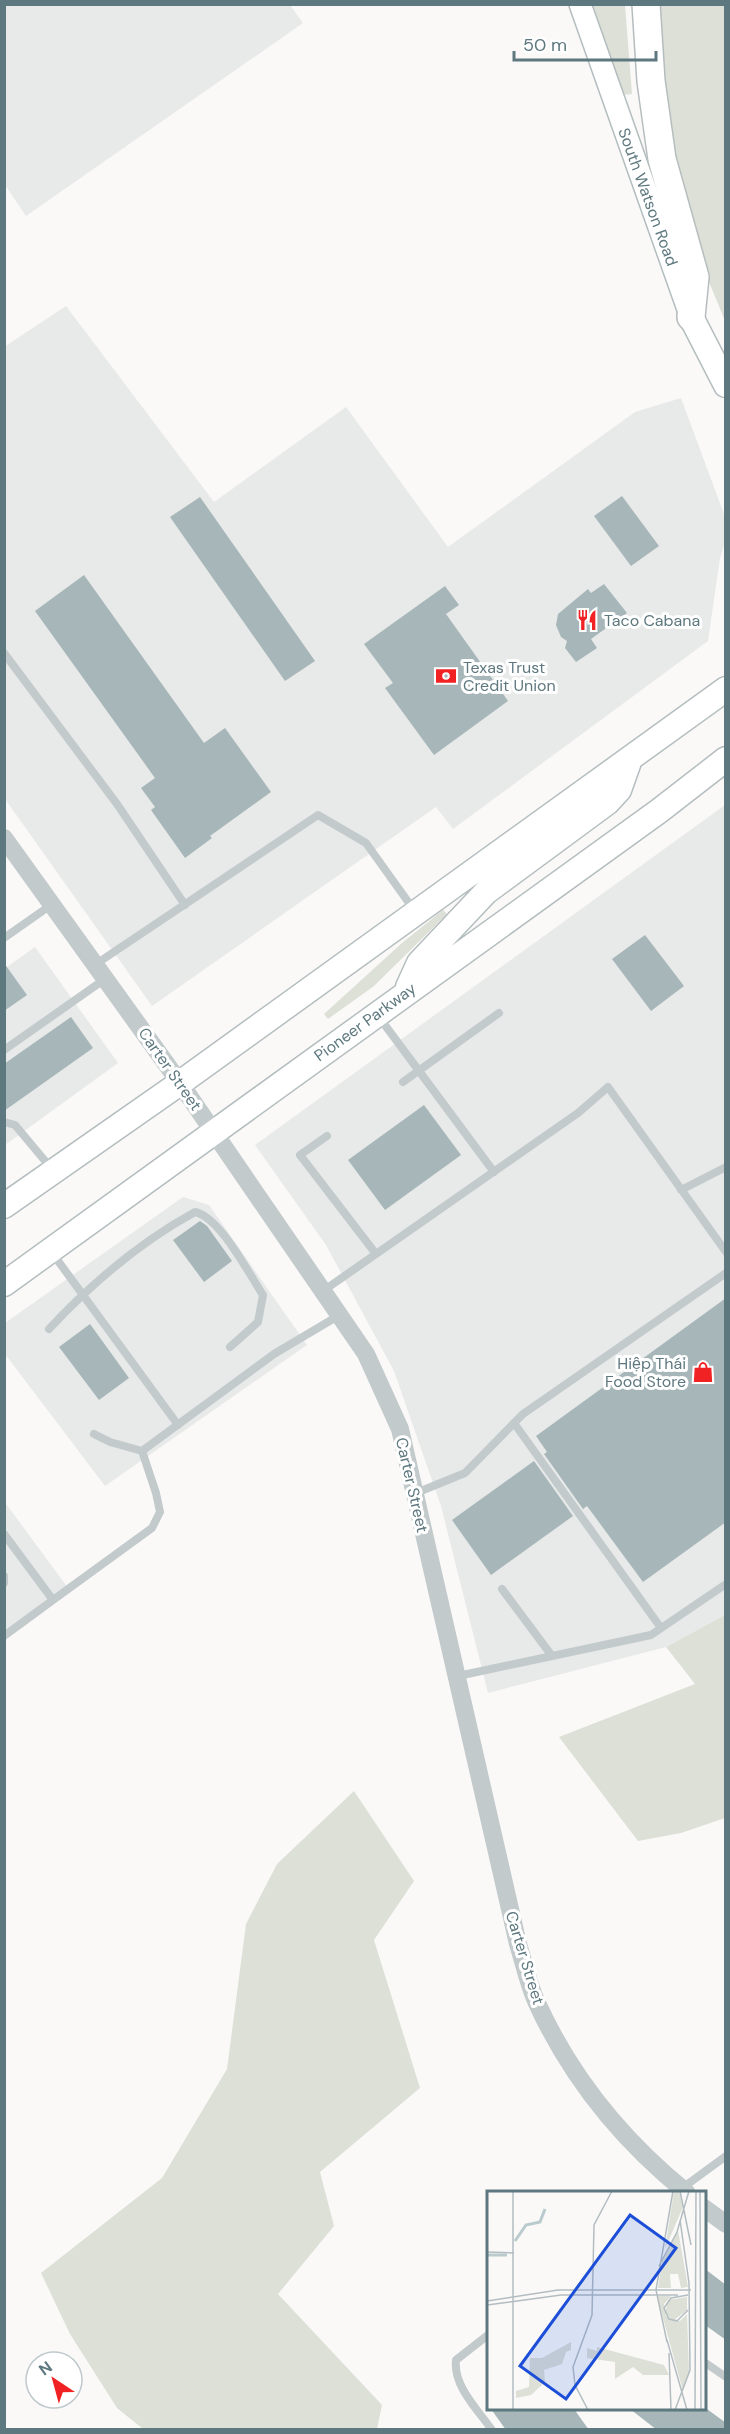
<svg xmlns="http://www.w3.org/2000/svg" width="730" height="2434" font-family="'DM Sans',sans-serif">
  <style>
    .built { fill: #e8e9e9 }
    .green { fill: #dce0d6 }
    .building { fill: #a7b6b8 }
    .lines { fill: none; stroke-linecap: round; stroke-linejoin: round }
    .secondary-casing { stroke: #b3bdbf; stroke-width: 24 }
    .primary-casing { stroke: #b4bdbf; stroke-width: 27 }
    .motorway-casing { stroke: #b6bdbf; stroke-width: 30 }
    .service { stroke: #c3cacc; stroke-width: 8 }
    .tertiary { stroke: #c3cacc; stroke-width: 18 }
    .secondary { stroke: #fff; stroke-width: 21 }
    .primary { stroke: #fff; stroke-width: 24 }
    .motorway { stroke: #fff; stroke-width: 27 }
    .labels { text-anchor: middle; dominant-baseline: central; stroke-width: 6; stroke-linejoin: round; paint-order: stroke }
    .street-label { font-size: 16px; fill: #5e787f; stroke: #fff }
    .poi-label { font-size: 16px; fill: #5e787f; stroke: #fff; text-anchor: start }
    .inset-river { fill: none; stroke: #b9cbcc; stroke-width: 3 }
    .inset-road { fill: none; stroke: #b3bdc1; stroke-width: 1.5 }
    .view { fill: #1d4ed8; fill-opacity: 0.15; stroke: #1d4ed8; stroke-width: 3 }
    .inset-edge { fill: none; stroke: #5e787f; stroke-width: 3 }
  </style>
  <rect width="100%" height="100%" fill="#faf9f8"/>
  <path class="built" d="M4,5h286l13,18 -277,193 -21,-31z
    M66,306l148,196 132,-95 102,140 187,-135 46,-14 44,119v25l-5,16 -12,83 -255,188 -17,-22 -284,199 -147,-207 -1,-452z
    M725,805v810l-59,32 -178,46 -47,-187 -47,-135 -68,-126 -71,-100z
    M35,947l83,116 -113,82 -1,-176z
    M183,1197l26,8 98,140 -202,141 -100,-132v-31z
    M4,1501l64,87 -64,47z"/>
  <path class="green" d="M591,5h34l7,89 -9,1z
    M656,5h69v316l-27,-66 -28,-110z
    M443,910l4,4 -73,72 -46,33 -4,-5 78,-71z
    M725,1615v203l-44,15 -43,8 -79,-104 136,-53 -29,-37z
    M354,1791l60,90 -40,59 46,148 -100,84 14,54 -56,68 104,111 -5,24h-234l-26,-21 -47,-74 -29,-61 121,-95 65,-109 19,-145 31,-60z"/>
  <path class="building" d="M622,496l37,50 -28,20 -37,-50z
    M200,497l115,164 -30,20 -115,-164z
    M84,575l120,168 21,-15 46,64 -61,44 2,2 -27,20 -34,-48 4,-3 -14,-19 14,-10 -120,-167z
    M604,584l23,29 -36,26 6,9 -21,14 -11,-14 2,-7 -6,-4 -5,-12 2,-11 30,-25 3,4z
    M445,586l14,19 -13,9 62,87 -74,54 -49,-67 8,-5 -29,-39z
    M645,935l39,51 -33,25 -39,-52z
    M4,963l23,32 -23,16z
    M71,1017l22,31 -89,63v-47z
    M424,1105l37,50 -76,55 -37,-50z
    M200,1221l7,5 25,35 -28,21 -31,-42z
    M726,1298v224l-83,60 -56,-76 -4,3 -39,-55 3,-2 -11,-16z
    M90,1324l39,54 -30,22 -40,-53z
    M534,1461l39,55 -82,59 -39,-55z
    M705,2269l21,16v55l-21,-15z
    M491,2409h83l15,21h-83z
    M630,2409h77l19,14v7h-69z"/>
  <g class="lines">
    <defs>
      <path id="secondary" d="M580,4l110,311"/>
      <path id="primary" d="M691,317l35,68
        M408,987l11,-24 67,-71 122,-90 11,-12 11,-31
        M4,1206l176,-123 546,-394
        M4,1284l655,-473 67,-52"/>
      <path id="motorway" d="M646,4l5,77 11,78 33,118 -4,40"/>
    </defs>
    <use href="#secondary" class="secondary-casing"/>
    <use href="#primary" class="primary-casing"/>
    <use href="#motorway" class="motorway-casing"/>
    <path class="service" d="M4,653l113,151 68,101
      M4,938l47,-33
      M96,964l222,-149 48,28 48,67
      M379,1017l115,155
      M4,1050l101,-71
      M403,1082l96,-69
      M4,1122l11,3 36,43
      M327,1136l-27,19 76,99
      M681,1190l45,-23
      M53,1254l125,171
      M323,1291l255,-178 30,-26 118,165
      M49,1329c42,-45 91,-87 146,-117 25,5 54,62 68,83l-5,27 -28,25
      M514,1423l147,205
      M94,1434l16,8 32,9 132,-97 64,-38
      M416,1493l49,-20 58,-59 203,-141
      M4,1534l49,66 -49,36
      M4,1576v7
      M502,1589l50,67
      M53,1600l99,-72 8,-16 -4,-19 -14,-42
      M458,1676l193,-41 75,-51
      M681,2189l45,-33
      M488,2335l-32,25c-3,26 22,50 36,70
      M704,2362l22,15"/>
    <path class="tertiary" d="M4,838l176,245 186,271 34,75 118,515c6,19 10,39 18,57 34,75 87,140 150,191
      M704,2208l22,16"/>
    <use href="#secondary" class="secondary"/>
    <use href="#primary" class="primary"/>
    <use href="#motorway" class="motorway"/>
  </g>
  <defs>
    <symbol id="restaurant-bare" viewBox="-9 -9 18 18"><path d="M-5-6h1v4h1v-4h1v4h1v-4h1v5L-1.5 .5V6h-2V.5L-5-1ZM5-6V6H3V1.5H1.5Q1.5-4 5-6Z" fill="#f02223" stroke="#fff" stroke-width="2.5" paint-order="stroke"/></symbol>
    <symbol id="bank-bare" viewBox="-9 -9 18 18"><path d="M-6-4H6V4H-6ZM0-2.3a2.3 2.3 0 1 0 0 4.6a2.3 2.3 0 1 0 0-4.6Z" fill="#f02223" stroke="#fff" stroke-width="2.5" paint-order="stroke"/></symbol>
    <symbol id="shop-bare" viewBox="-9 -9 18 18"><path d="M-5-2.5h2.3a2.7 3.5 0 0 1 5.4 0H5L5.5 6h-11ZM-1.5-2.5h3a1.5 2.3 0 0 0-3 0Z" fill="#f02223" stroke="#fff" stroke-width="2.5" paint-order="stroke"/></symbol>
  </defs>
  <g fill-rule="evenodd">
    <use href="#restaurant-bare" x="572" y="605" width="30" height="30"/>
    <use href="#bank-bare" x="431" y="661" width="30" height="30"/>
    <use href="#shop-bare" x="688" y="1357" width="30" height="30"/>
  </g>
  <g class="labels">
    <g class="street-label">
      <text transform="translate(648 197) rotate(70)">South Watson Road</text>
      <text transform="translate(365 1022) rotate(-36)">Pioneer Parkway</text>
      <text transform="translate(170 1069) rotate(55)">Carter Street</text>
      <text transform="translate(412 1485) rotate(77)">Carter Street</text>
      <text transform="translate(525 1958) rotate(73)">Carter Street</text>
    </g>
    <g class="poi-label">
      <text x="604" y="620">Taco Cabana</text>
      <text x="463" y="667">Texas Trust<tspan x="463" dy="18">Credit Union</tspan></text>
      <text x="686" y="1363" text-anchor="end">Hiệp Thái<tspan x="686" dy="18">Food Store</tspan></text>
    </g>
  </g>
  <g transform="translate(487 2191)">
    <rect width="219" height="219" fill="#faf9f8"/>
    <path d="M187,0h5l4,16 -18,42zM191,39l10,57 -7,1 -3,-14h-8l1,14h-13l4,-26zM170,105h14l-7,8 2,12 14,5 7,-7 2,58 -6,19zM200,106v13l-13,10 -9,-7 3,-13zM84,151v8l-5,2 -4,12 -18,6 1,12 -14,13 -15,3v-7l13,-4 1,-29h12zM110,156l67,18 5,10h-26l-10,-8 -18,12v-17l-28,-4v-10l10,3z" fill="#dce0d6"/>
    <path class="inset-river" d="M28,50l11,-16 14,-3 5,-13M0,64h20"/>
    <path class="inset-road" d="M193,0l11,54M213,0l1,219M219,36v81M0,61l27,1M172,75l18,-34 12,-41M0,110l71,-11h133M0,114l74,-10h117M201,119l-11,11 -8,-2 -5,-11 7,-10 17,-3M180,149l20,70M180,151l-11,-52 17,-99M182,162l2,57M26,219v-219M101,219l-13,-25 -2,-18 19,-52 2,-90 18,-34M188,219l15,-40 -1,-87 -9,-63M208,219l1,-219"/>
    <path class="view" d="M143,24l46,33 -110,151 -46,-33z"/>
    <rect width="219" height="219" class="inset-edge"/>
  </g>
  <rect width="730" height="2434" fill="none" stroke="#5e787f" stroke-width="12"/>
  <g transform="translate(54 2380) rotate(324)"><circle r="28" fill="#ffffff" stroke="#bfc9cc" stroke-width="1.5"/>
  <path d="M0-4.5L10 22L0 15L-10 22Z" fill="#f02223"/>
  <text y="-9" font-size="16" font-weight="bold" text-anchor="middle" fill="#5e787f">N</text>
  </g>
  <path d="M514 51v9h142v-9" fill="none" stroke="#5e787f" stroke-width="3"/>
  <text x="523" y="51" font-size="18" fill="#5e787f" stroke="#ffffff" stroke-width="4.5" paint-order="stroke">50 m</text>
</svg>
